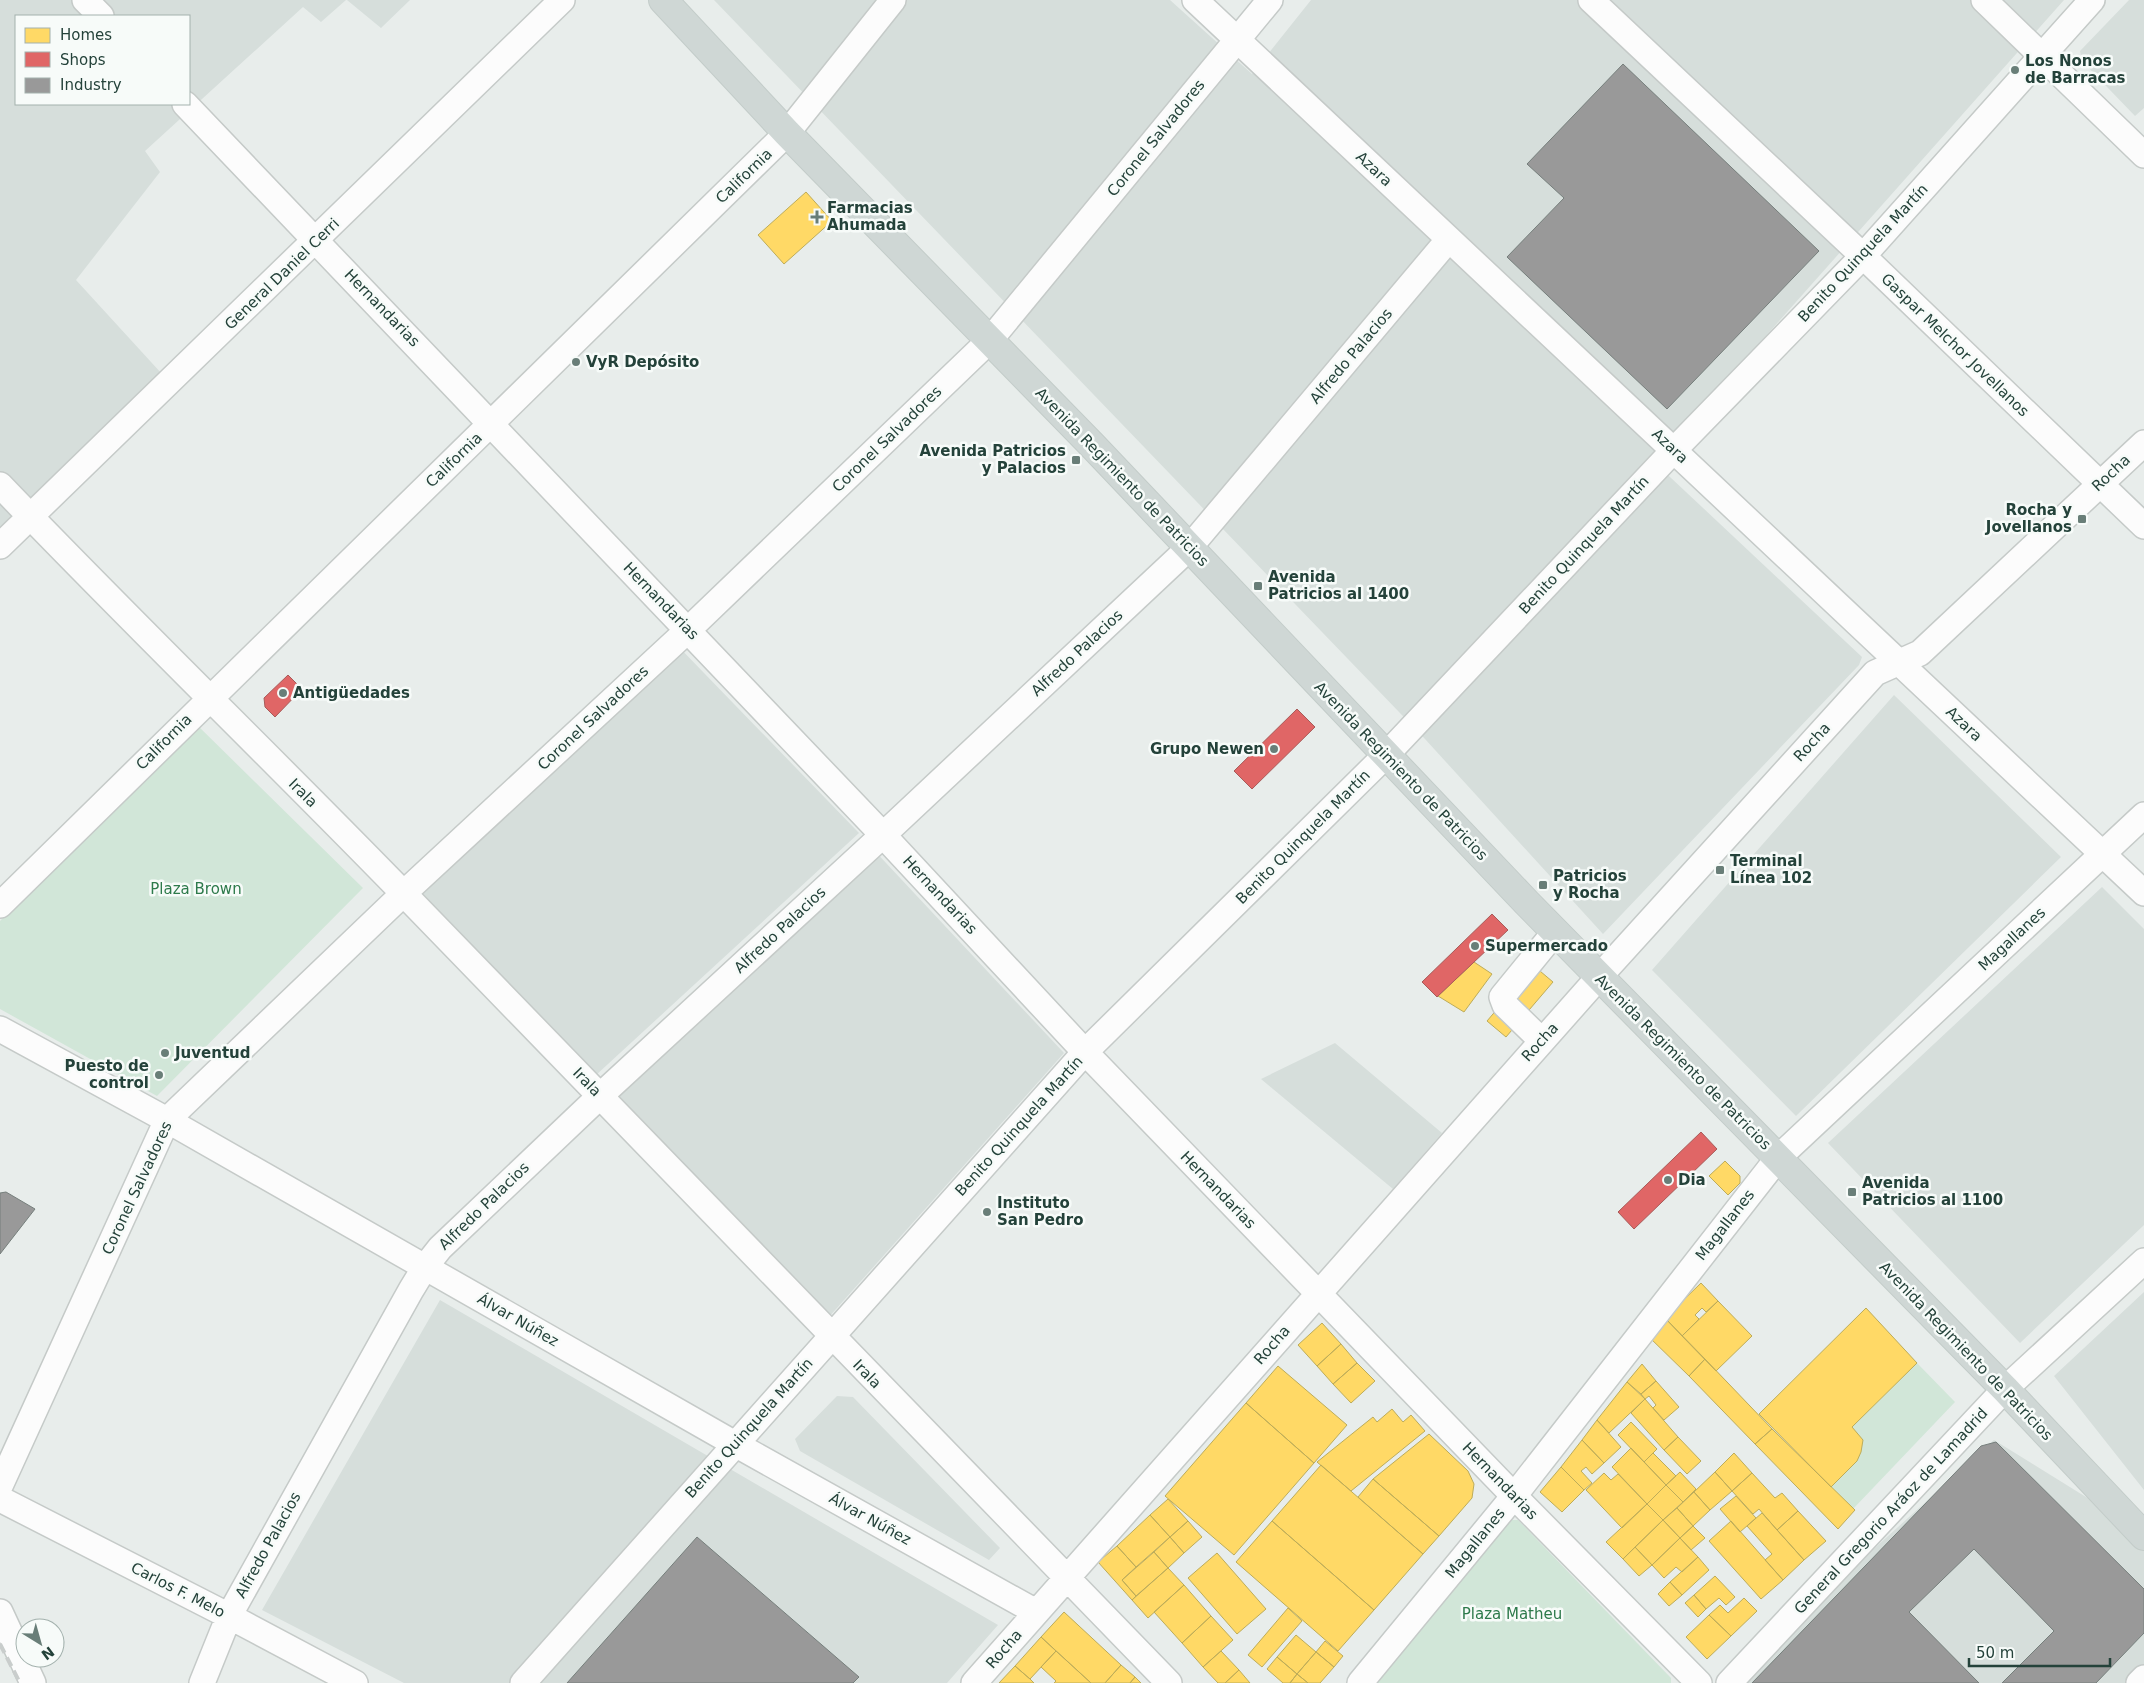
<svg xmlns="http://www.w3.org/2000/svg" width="2144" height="1683" font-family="'DejaVu Sans',sans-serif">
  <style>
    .built { fill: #d6dedb; fill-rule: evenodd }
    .green { fill: #d1e6d8 }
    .homes { fill: #ffd966; stroke: #bdac59 }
    .shops { fill: #e06666; stroke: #a85b59 }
    .industry { fill: #999; stroke: #767f7c }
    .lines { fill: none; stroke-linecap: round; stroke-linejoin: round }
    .minor-casing { stroke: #c5cac8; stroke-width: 28 }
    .major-casing { stroke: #c3ccc9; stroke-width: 30 }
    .minor { stroke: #fcfcfc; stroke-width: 25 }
    .major { stroke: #cfd7d5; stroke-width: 28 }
    .rail { stroke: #c9cdcc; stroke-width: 4; stroke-dasharray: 10 5; stroke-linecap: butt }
    .poi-dot { fill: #697e78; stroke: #f7fbf9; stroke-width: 2 }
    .labels { text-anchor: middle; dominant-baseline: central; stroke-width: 5; stroke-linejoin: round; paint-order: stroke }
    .poi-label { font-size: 15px; font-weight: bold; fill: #24423a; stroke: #f7fbf9; text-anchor: start }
    .street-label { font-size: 15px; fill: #24423a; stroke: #f7fbf9 }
    .park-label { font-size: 15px; fill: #2d7a4b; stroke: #f7fbf9 }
  </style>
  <rect width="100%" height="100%" fill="#e8edeb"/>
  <path class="built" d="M0,0h346l-25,22 -18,-15 -158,144 15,21 -84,108 86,94 -162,159zM16,16h173v88h-173z
    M347,0h63l-29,28z
    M714,0h456l82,74 59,-74h753l-410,462 208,195 -3,8 -256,269 -178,-195z
    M2129,0h15v108l-9,8 -53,-55 -2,-10z
    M675,643l184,190 -264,243 -180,-187z
    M1894,695l167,162 -265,259 -144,-146z
    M872,848l192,205 -236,265 -213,-226z
    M2102,887l42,42v296l-124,118 -192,-200z
    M1335,1043l107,90 -49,56 -132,-110z
    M2144,1292v198l-90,-114z
    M440,1300l558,325 -51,58h-543l-142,-73z
    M837,1396l16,1 147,151 -11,12 -189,-109 -5,-12z
    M1994,1440l150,93v150h-418z"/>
  <path class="green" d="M195,723l168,165 -206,208 -157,-87v-88z
    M1917,1363l38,39 -102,107 -22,-22 26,-26 3,-9 -8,-25z
    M1500,1520h18l153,158v5h-305z"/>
  <path class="homes" d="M806,192l26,29 -48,43 -26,-29z
    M1474,962l18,12 -28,38 -26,-16z
    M1534,966l19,16 -47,55 -19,-16z
    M1725,1161l15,15v7l-12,12 -19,-19z
    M1701,1283l17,18 -12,11 -4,-4 -7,7 4,4 -17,17 -17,-18z
    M1718,1301l34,35 -36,35 -34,-35z
    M1866,1308l51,55 -65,64 11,13 -2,12 -4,9 -26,26 -72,-73z
    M1665,1318l40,41 -16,17 -42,-41z
    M1322,1323l19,21 -24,22 -19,-21z
    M1341,1344l16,19 -24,21 -16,-18z
    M1705,1359l67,70 -17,15 -66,-68z
    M1357,1363l18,18 -24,22 -18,-19z
    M1642,1364l14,17 -15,13 -14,-12z
    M1278,1366l69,59 -33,38 -68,-60z
    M1656,1381l23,26 -15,13 -11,-12 3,-3 -7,-9 -4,3 -4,-5z
    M1627,1382l18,17 -36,34 -12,-13z
    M1645,1399l33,38 -14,13 -33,-37z
    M1246,1403l68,60 -80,92 -69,-59z
    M1392,1409l11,13 8,-7 14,16 -74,60 -34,-29 56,-45 4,5z
    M1597,1420l24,27 -17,16 -22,-23z
    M1631,1422l26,27 -13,13 -26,-27z
    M1772,1429l83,81 -17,19 -83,-85z
    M1429,1434l39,37 6,13 -2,14 -33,38 -66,-57z
    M1678,1437l23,24 -14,13 -23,-24z
    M1582,1440l22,23 -12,11 -6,-7 -5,4 11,12 -8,7 -23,-23z
    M1631,1448l35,37 -19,19 -35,-37z
    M1653,1453l23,23 -10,9 -22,-23z
    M1734,1453l18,20 -20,18 -17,-19z
    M1321,1465l102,89 -49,56 -102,-89z
    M1561,1467l23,23 -22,22 -22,-20z
    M1680,1472l16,17 -13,13 -17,-17z
    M1715,1472l17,19 -22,19 -16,-18z
    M1604,1473l7,7 7,-6 29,30 -25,24 -36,-38z
    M1752,1473l23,25 7,-5 16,18 -21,19 -18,-21 -6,5 -21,-23z
    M1373,1479l66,57 -16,18 -65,-57z
    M1666,1485l17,17 -20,18 -16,-16z
    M1694,1492l16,18 -17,16 -16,-18z
    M1736,1496l20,22 -16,14 -20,-23z
    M1168,1499l20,22 -18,16 -20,-22z
    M1647,1504l16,16 -40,39 -17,-17z
    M1677,1508l16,18 -13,12 -17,-18z
    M1798,1511l28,30 -22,19 -27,-30z
    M1762,1513l42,47 -21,20 -18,-20 7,-6 -25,-28z
    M1150,1515l20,22 -34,30 -19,-21z
    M1663,1520l17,18 -28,27 -17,-18z
    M1188,1521l14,16 -18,16 -14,-16z
    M1272,1521l102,89 -36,41 -102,-89z
    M1731,1521l52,59 -22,19 -52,-58z
    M1693,1526l12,12 -14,12 -11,-12z
    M1170,1537l14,16 -16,15 -14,-16z
    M1680,1538l18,19 -16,15 -6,-5 -12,11 -12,-13z
    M1117,1546l19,21 -14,13 14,16 -4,4 -34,-38z
    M1635,1547l17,18 -13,11 -16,-17z
    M1154,1552l14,16 -32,28 -14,-16z
    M1217,1553l49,56 -29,25 -49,-56z
    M1698,1557l11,13 -27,25 -12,-13z
    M1168,1568l16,17 -36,33 -16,-18z
    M1715,1576l20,21 -9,8 -7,-7 -13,11 -12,-14z
    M1670,1582l12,13 -13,11 -11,-12z
    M1184,1585l27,31 -29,27 -28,-31z
    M1694,1595l12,14 -8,8 -13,-14z
    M1744,1598l13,13 -26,25 -22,-21 11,-10 8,8z
    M1288,1608l14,13 -40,46 -14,-12z
    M1064,1612l57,53 -16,18h-14l-50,-46z
    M1709,1615l22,21 -24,23 -21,-22z
    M1211,1616l22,24 -30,27 -21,-24z
    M1296,1635l20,17 -19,22 -20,-17z
    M1041,1637l15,14 -26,28 -15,-13z
    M1325,1641l18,15 -9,11 -18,-15z
    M1056,1651l35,32h-37l2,-2 -15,-14z
    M1221,1651l18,19 -14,13h-7l-15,-16z
    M1316,1652l18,15 -14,16h-12l-11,-9z
    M1277,1657l20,17 -7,9h-7l-16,-14z
    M1121,1665l14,12 -5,6h-25z
    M1015,1666l15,13 4,4h-35z
    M1239,1670l11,13h-25z
    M1297,1674l11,9h-18z
    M1135,1677l6,6h-11z"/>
  <path class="shops" d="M288,675l14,14 -27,28 -10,-10 -1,-9z
    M1297,709l18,18 -63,62 -18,-18z
    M1492,914l16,16 -71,67 -15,-15z
    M1701,1132l16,17 -83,80 -16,-17z"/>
  <path class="industry" d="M1623,64l196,187 -152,158 -160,-152 57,-59 -37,-34z
    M6,1192l29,17 -35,45v-61z
    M1996,1442l148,147v44l-48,50h-94l52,-52 -80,-82 -65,63 70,71h-227l229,-237z
    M697,1537l162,140 -6,6h-286z"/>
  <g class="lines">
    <defs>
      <path id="minor" d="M85,0l16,16
        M1195,0l949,893
        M1591,0l272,256 281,270
        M1984,0l160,155
        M185,104l698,731 202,217 429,444 185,187
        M0,485c134,140 273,274 408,413 255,261 506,525 761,785
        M0,546l562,-546
        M0,905l787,-772 106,-133
        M0,1029l167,91 568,324 301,168
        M1542,1041l-37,-36 -3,-8 53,-65
        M0,1486l167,-366 237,-227 284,-263 302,-290 280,-340
        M0,1499l229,117 126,67
        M0,1612l33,71
        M202,1683l27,-67 182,-326 14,-23 15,-19 160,-152 283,-261 306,-287 260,-309
        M523,1683l562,-631 301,-297 288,-305 189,-194 229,-256
        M974,1683l625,-706 276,-304 45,-20 224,-210
        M1360,1683l154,-187 264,-338 366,-343
        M1729,1683l276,-294 139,-128
        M2139,1683l5,-5"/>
      <path id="major" d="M663,0l124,133 305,312 435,458 478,486 139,147"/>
    </defs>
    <use href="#minor" class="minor-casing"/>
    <use href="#major" class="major-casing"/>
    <use href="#minor" class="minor"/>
    <use href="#major" class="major"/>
    <path class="rail" d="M0,1644l20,39"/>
  </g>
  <g class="poi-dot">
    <circle cx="2015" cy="70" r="5"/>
    <path d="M814.5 209.5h5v5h5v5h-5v5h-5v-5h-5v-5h5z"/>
    <circle cx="576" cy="362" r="5"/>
    <rect x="1071" y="455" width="10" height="10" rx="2.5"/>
    <rect x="2077" y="514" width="10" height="10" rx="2.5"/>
    <rect x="1253" y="581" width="10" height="10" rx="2.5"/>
    <circle cx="283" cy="693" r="5"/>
    <circle cx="1274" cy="749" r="5"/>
    <rect x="1715" y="865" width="10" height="10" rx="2.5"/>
    <rect x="1538" y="880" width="10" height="10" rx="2.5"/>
    <circle cx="1475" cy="946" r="5"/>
    <circle cx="165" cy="1053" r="5"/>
    <circle cx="159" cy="1075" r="5"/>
    <circle cx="1668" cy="1180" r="5"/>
    <rect x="1847" y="1187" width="10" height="10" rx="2.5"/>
    <circle cx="987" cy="1212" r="5"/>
  </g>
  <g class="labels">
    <g class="poi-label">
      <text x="2025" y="61">Los Nonos<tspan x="2025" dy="17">de Barracas</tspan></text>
      <text x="827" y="208">Farmacias<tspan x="827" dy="17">Ahumada</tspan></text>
      <text x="586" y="362">VyR Depósito</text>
      <text x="1066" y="451" text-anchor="end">Avenida Patricios<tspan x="1066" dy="17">y Palacios</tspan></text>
      <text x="2072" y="510" text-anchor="end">Rocha y<tspan x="2072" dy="17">Jovellanos</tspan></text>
      <text x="1268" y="577">Avenida<tspan x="1268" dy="17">Patricios al 1400</tspan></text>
      <text x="293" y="693">Antigüedades</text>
      <text x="1264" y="749" text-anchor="end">Grupo Newen</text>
      <text x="1730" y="861">Terminal<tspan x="1730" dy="17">Línea 102</tspan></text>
      <text x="1553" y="876">Patricios<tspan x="1553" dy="17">y Rocha</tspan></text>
      <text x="1485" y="946">Supermercado</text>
      <text x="175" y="1053">Juventud</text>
      <text x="149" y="1066" text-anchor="end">Puesto de<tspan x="149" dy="17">control</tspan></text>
      <text x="1678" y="1180">Dia</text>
      <text x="1862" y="1183">Avenida<tspan x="1862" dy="17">Patricios al 1100</tspan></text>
      <text x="997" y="1203">Instituto<tspan x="997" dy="17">San Pedro</tspan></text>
    </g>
    <g class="street-label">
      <text transform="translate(1156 138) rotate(-51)">Coronel Salvadores</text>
      <text transform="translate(1374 169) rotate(43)">Azara</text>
      <text transform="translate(744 176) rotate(-44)">California</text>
      <text transform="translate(1863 253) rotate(-47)">Benito Quinquela Martín</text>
      <text transform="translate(282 274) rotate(-44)">General Daniel Cerri</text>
      <text transform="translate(382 308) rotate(46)">Hernandarias</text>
      <text transform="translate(1955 345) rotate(44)">Gaspar Melchor Jovellanos</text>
      <text transform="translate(1351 356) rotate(-50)">Alfredo Palacios</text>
      <text transform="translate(887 439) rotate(-44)">Coronel Salvadores</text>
      <text transform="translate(1670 446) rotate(43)">Azara</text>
      <text transform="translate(454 460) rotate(-44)">California</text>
      <text transform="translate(2111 473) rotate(-43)">Rocha</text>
      <text transform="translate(1122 477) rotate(46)">Avenida Regimiento de Patricios</text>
      <text transform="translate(1584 545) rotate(-47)">Benito Quinquela Martín</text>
      <text transform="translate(661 601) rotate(46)">Hernandarias</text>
      <text transform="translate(1077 653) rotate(-43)">Alfredo Palacios</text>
      <text transform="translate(593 718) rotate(-43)">Coronel Salvadores</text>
      <text transform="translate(1964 724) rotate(43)">Azara</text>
      <text transform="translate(164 742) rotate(-45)">California</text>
      <text transform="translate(1812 742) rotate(-48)">Rocha</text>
      <text transform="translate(1401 771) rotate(46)">Avenida Regimiento de Patricios</text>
      <text transform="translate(303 793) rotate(45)">Irala</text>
      <text transform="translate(1303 837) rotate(-45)">Benito Quinquela Martín</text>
      <text transform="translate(940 895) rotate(47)">Hernandarias</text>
      <text transform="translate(780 930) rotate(-43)">Alfredo Palacios</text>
      <text transform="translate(2012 939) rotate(-43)">Magallanes</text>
      <text transform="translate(1540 1042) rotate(-48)">Rocha</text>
      <text transform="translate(1683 1062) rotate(45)">Avenida Regimiento de Patricios</text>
      <text transform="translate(587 1082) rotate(46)">Irala</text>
      <text transform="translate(1019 1126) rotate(-48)">Benito Quinquela Martín</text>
      <text transform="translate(137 1188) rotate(-65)">Coronel Salvadores</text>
      <text transform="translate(1218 1190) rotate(46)">Hernandarias</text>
      <text transform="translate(484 1206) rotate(-44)">Alfredo Palacios</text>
      <text transform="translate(1725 1225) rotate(-52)">Magallanes</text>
      <text transform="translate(518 1320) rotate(30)">Álvar Núñez</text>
      <text transform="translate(1272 1345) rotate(-49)">Rocha</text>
      <text transform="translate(1966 1351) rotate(46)">Avenida Regimiento de Patricios</text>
      <text transform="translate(867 1374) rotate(46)">Irala</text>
      <text transform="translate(749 1428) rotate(-48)">Benito Quinquela Martín</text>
      <text transform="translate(1500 1481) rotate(46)">Hernandarias</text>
      <text transform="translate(1891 1511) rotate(-47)">General Gregorio Aráoz de Lamadrid</text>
      <text transform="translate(870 1519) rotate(29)">Álvar Núñez</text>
      <text transform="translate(1475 1543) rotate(-51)">Magallanes</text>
      <text transform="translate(268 1545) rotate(-61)">Alfredo Palacios</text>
      <text transform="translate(178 1590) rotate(27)">Carlos F. Melo</text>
      <text transform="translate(1004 1649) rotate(-49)">Rocha</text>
    </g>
    <g class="park-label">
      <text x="196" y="889">Plaza Brown</text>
      <text x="1512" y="1614">Plaza Matheu</text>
    </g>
  </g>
  <rect x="15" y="15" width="175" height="90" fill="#f7fbf9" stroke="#a3b1ad"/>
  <rect x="25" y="28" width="25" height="15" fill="#ffd966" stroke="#a3b1ad"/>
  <text x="60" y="40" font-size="15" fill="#24423a">Homes</text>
  <rect x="25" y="52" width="25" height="15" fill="#e06666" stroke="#a3b1ad"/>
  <text x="60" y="65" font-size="15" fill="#24423a">Shops</text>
  <rect x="25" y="78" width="25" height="15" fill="#999999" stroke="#a3b1ad"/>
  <text x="60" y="90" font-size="15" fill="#24423a">Industry</text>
  <g transform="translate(40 1643) rotate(143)"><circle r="24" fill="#f7fbf9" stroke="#a3b1ad"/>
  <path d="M0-4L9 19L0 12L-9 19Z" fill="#697e78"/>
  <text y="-8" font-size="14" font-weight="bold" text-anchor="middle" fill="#24423a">N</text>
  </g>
  <path d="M1969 1658v8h141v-8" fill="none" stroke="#24423a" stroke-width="2.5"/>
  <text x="1976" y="1658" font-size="15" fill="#24423a" stroke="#f7fbf9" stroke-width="4" paint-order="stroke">50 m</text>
</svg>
